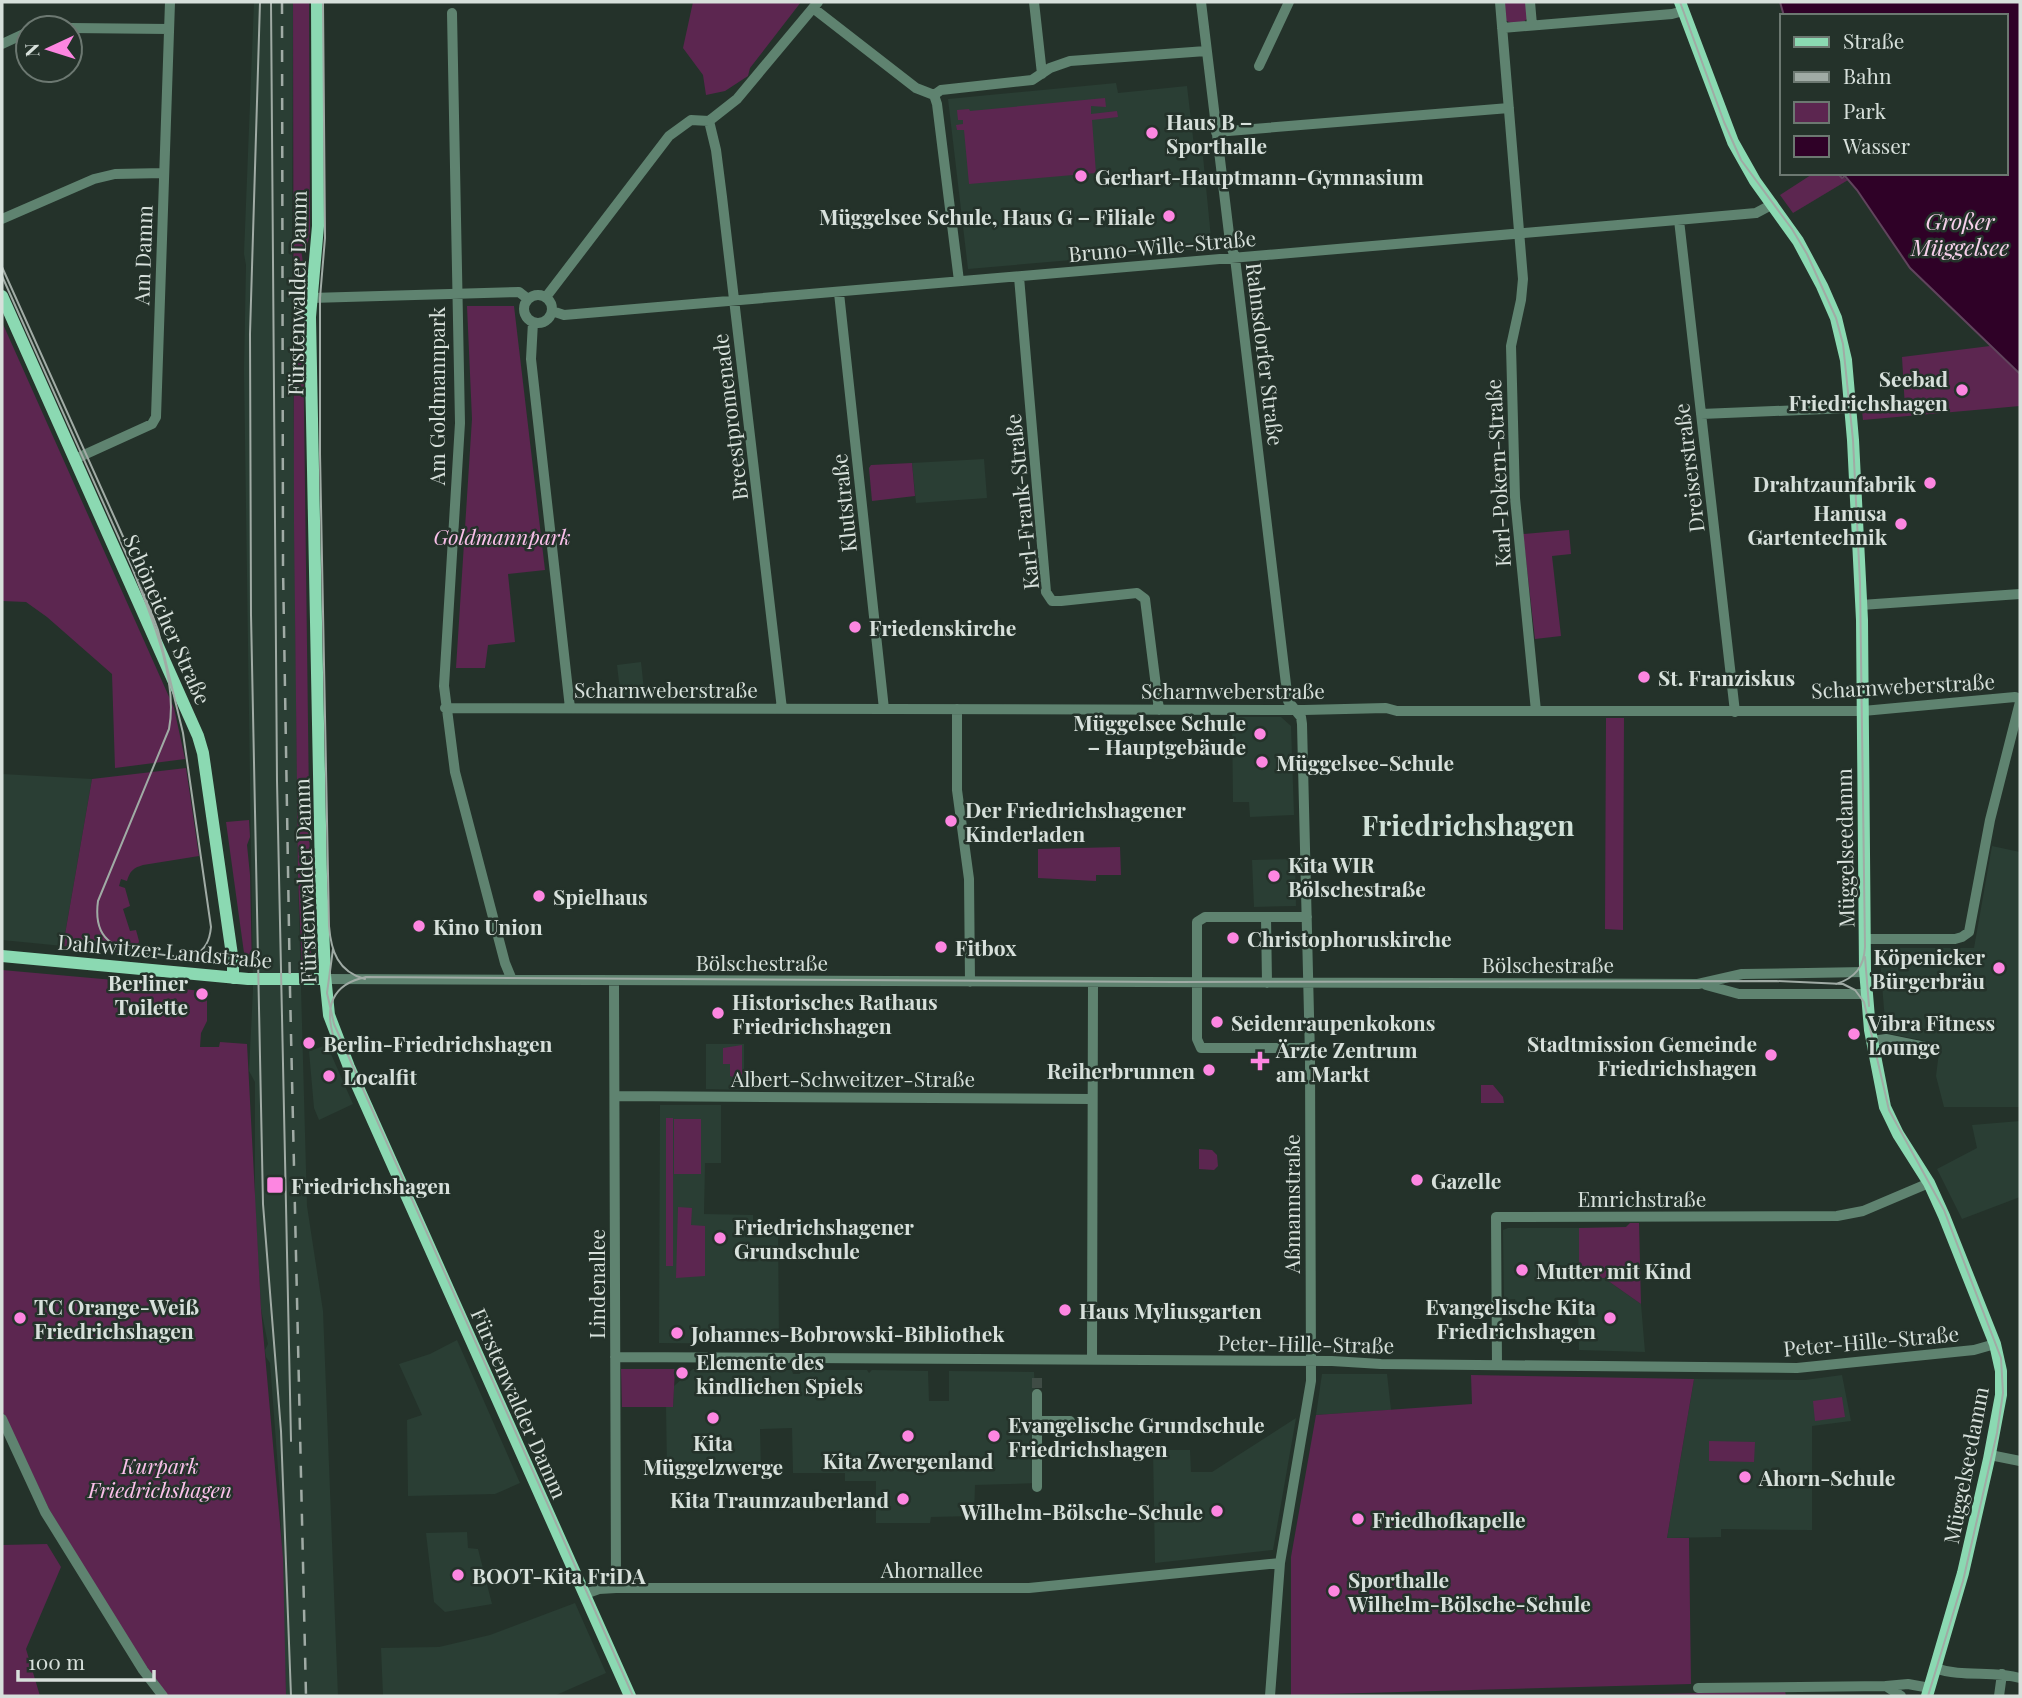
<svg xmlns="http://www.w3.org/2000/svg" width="2022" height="1698" font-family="'Playfair Display',serif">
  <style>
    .built { fill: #2a3e34 }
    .green { fill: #5c2650 }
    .water { fill: #2f0127; stroke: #61445d; stroke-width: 2 }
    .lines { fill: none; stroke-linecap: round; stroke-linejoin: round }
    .minor-tunnel { stroke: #3f4c45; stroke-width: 10; stroke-dasharray: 10 5; stroke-linecap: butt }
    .minor { stroke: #5f8370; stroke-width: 10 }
    .major { stroke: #8bd9b2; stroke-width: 12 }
    .tram { stroke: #a0aba5; stroke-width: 2 }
    .rail { stroke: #a0aba5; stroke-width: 2.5; stroke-dasharray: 12 12; stroke-linecap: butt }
    .poi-dot { fill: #fd86e1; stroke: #24322a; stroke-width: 2.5 }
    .labels { text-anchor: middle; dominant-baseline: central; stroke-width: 5; stroke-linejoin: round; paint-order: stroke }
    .poi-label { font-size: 21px; font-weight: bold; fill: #d7e0db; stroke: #24322a; text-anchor: start }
    .street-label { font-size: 21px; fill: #d7e0db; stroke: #24322a }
    .park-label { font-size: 21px; font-style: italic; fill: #fbc1eb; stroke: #24322a }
    .water-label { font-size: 23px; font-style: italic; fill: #f7d0eb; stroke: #24322a }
    .district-label { font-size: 28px; font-weight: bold; fill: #d1e2d9; stroke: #24322a }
  </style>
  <rect width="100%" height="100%" fill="#24322a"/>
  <path class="built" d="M254,2h39l-1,238 6,638 9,328 16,105 15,385h-52l-6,-201 -10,-132 -4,-6 -1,-7 3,-6 -7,-35 -6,-103v-124l-6,-11 4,-81 -9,-620 2,-105 -2,-11z
    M1116,83l2,10 69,-7 7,60h8l10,102 -244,21 -20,-170z
    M984,459l3,39 -71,5 -4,-40z
    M641,662l4,37h-24l-4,-34z
    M1232,717h49l10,9 3,89 -44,2 -1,-15h-16z
    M2,774l90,5 -29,167 -61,-6z
    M1992,846l28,6v255h-76l-8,-31 4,-32 -54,-11 -7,-85h95z
    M1295,859l1,47 -42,1 -2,-47z
    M706,1044h38v46l-38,-1z
    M327,1045l26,59 -34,16 -5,-12 -5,-57z
    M660,1105h61v58h-16l-1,51 49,1v8h25l1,121 -120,-1z
    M2020,1121v76l-58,22 -25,-50 40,-21 -5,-23z
    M1508,1228h71v51l25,-1 37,26 4,48 -66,-2 -1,-47 -62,-1 -1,-3 -11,1 -1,-70z
    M457,1340l63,143 -25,11 -87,2 -1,-76 15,-5 -23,-51 31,-10z
    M693,1369l99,1 1,4h7l1,-4h66l2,3 3,-3 56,1 1,30h20v-30l85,1 6,111 -65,2 -1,31 -43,1 -1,6h-54v-42h-31v-8h-52l-1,-45 -32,1 1,42 -52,1 -22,-1v-3l-20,1 -1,-62h7l1,-21z
    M1322,1374h65l4,36 -75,5z
    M1842,1375l9,46 -39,5v104l-91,-1v8l-54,1 27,-159 111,1z
    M1296,1418l-23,132 -118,13 -2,-113h37l1,22h21z
    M467,1532l1,16 10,1 14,55 -47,8 -11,-10 -8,-69z
    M575,1603l31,70 -52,23h-171l-2,-48 58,-1 51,-12z"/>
  <path class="green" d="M293,2h16l1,229 -4,22 -5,-4 4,28 -2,54 8,629 -9,9 -4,-91 -4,-354z
    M693,2h108l-51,66 -2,8 -23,15 -19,4 -3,-20 -20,-27z
    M1503,2h24v17l-4,3 -12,1 -6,-3z
    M1105,98l1,9 -15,-1v8l26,-3 1,6 -26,3 4,53 -127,11 -5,-54h-7l-1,-5 7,-1v-4h-5l-1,-10 12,-1 1,2z
    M1814,173h28l-3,2 9,5 -55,33 -13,-18z
    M467,306h47l31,264 -37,4 7,68 -27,3 -3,23h-29l16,-249z
    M2,322l172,386 11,51 -70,9 -3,-94 -65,-57 -21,-15 -24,-1z
    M1990,346l30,28v32l-157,14 -1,-9 43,-3 -3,-51z
    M912,463l3,33 -43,5 -3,-33 2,-3z
    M1569,530l2,24 -19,2 9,80 -26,3 -12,-105z
    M1606,718h18l-1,212 -18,-1z
    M186,768l13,88 -56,9c-10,3 -13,6 -16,16l-6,-2 -2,7 6,2 5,18 -7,3 7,22 6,-1 3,11 -3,13 -73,-8 29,-167z
    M249,820l1,17 -3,8 3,30 2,93 -7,-8 -19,-138z
    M1120,847l1,28h-25v6l-58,-3v-29z
    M2,970l123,11 82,11v29l-6,12 -1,14h19l1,-5 27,2 14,265 22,249 3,138h-118l-34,-45 -85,-142 -47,-99z
    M742,1045v32l-3,2 -9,-3v-12h-7v-16z
    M1481,1085h12l10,12 1,6h-23z
    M666,1118h7v148h-7z
    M674,1119h27v55h-27z
    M1199,1149l13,1 5,5 1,11 -4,4 -15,-1z
    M678,1207l14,1 -1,17 14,1v50l-29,2z
    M1630,1223h9l2,81 -37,-26 -25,1v-51l47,-1z
    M621,1369h54l-2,38h-51z
    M1471,1375l223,4 -27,159h22l2,146 -400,11v-138l25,-142 156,-11z
    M1842,1397l3,20 -30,4 -2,-20z
    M1709,1441l46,1 -1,20 -45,-1z
    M47,1544l14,23 -35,82 14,47h-38v-151z
    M1785,1691l1,5h-202z"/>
  <path class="water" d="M1780,2h240v372l-110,-106 -53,-78 -12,-14 -3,2 -3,-3 3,-2h164v-157h-222z"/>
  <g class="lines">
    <path class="minor-tunnel" d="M1037,1378v16"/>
    <path class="minor" d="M1034,2l8,72
      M1201,2l29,240 5,16 53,443 13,16 1,7 8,332 1,325 -31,182 -10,133
      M1500,2l23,277 -2,21 -10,46 4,152 21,213
      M1530,2l2,23
      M813,8l103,80 18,7 3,9 22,177
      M452,13l8,410 -16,263 11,86 50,191 7,17
      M70,28l99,1
      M1502,28l170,-14 11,-3
      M2,44l26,-12
      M1259,66l30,-64
      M934,95l7,-5 91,-10 18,-12 20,-7 136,-10
      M709,121l7,29 6,47 60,512
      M1216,132l293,-24
      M2,219l92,-40 21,-5 49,-1
      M1679,220l56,492
      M1019,277l27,315 6,9h9l76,-8 8,6 14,111
      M839,293l45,416
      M524 309a14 14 0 1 1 28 0a14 14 0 1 1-28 0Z
      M546,297l123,-161 22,-16 18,1 28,-22 81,-97
      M311,298l208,-6 9,7
      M552,311l12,4 1113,-95 79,-7 17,-9
      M533,322l-2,37 39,349
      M1701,414l149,-6
      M75,459l77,-35 4,-7 14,-415
      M1861,605l159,-11
      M445,708l859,2 82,-2 11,3h466l152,-14 5,2
      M957,709v81l12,89 1,103
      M1266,917l1,66
      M1307,917h-102l-8,5v117l4,9h108
      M1865,939h90l7,-2 7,-5 21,-112 30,-118
      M325,979l1373,5 44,-10 123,-2
      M614,981l2,607
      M1706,985l33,9h127
      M1872,1041l14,-2 49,10
      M615,1096l476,3
      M615,1357l717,4 49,3 416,4 177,-18 21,-6
      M1092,1359l1,-376
      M1497,1365l-1,-148 341,-1 26,-5 66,-28
      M1037,1394v93
      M2,1419l43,93 98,158 20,26
      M1037,1421h33
      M1990,1455l30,6
      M585,1594l14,-5 17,-1h413l251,-25
      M1935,1668c28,10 57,2 85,10
      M1886,1686l15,10
      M1698,1688l188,-2 22,-2 22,4
      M1999,1696l3,-22"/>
    <path class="major" d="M317,2l1,224 -8,91 11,559 4,99 4,40 20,52 281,629
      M1680,2l53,140 22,39 43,60 24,45 14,32 10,42 7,80 9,180 3,350 5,60 15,77 13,27 31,49 15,33 51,128 6,27v24l-12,64 -26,114 -36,123
      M2,296l196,440 5,17 30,209v16
      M2,956l246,23h77"/>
    <path class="tram" d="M260,2l-10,332 1,281 12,589 18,227 10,265
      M271,2l6,779 14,660
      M323,2l2,236 -5,60v156l9,472c2,25 9,46 36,53
      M1680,2l44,120 17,38 51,69 15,25 29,64 7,26 10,96 7,143 5,364c-1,20 -10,31 -29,37
      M2,267l123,274 33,89 25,103 28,194c-1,11 -5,23 -16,27 -12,5 -27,1 -39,0 -36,-4 -64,-9 -58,-53l71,-172c10,-51 -20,-118 -38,-164l-129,-289
      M333,949l-6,44 7,31 299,672
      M1865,957l4,49
      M334,1038c-10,-31 -2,-54 32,-61l808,5 602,-1 67,3 12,6 9,12 25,108 55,100 57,148 2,35 -6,40 -34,148 -35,115"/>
    <path class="rail" d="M282,2l1,565 7,423 16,706"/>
  </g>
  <g class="poi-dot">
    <circle cx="1152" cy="133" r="7"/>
    <circle cx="1081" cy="176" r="7"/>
    <circle cx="1169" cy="216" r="7"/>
    <circle cx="1962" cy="390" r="7"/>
    <circle cx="1930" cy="483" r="7"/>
    <circle cx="1901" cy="524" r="7"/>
    <circle cx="855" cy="627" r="7"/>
    <circle cx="1644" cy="677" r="7"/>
    <circle cx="1260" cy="734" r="7"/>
    <circle cx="1262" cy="762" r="7"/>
    <circle cx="951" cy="821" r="7"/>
    <circle cx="1274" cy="876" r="7"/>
    <circle cx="539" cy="896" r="7"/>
    <circle cx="419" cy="926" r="7"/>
    <circle cx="1233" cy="938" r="7"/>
    <circle cx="941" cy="947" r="7"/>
    <circle cx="1999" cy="968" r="7"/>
    <circle cx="202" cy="994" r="7"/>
    <circle cx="718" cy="1013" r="7"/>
    <circle cx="1217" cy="1022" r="7"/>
    <circle cx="1854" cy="1034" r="7"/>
    <circle cx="309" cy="1043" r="7"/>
    <circle cx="1771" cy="1055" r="7"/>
    <path d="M1256.5 1050.5h7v7h7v7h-7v7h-7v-7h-7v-7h7z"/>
    <circle cx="1209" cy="1070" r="7"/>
    <circle cx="329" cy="1076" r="7"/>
    <circle cx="1417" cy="1180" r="7"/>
    <rect x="266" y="1176" width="18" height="18" rx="3.5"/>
    <circle cx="720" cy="1238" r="7"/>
    <circle cx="1522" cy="1270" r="7"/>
    <circle cx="1065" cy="1310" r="7"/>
    <circle cx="20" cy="1318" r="7"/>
    <circle cx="1610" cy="1318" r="7"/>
    <circle cx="677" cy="1333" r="7"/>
    <circle cx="682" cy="1373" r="7"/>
    <circle cx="713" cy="1418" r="7"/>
    <circle cx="908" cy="1436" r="7"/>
    <circle cx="994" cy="1436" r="7"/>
    <circle cx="1745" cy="1477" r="7"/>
    <circle cx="903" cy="1499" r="7"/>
    <circle cx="1217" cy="1511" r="7"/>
    <circle cx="1358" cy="1519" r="7"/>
    <circle cx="458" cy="1575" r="7"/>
    <circle cx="1334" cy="1591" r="7"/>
  </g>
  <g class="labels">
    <g class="poi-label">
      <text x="1166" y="121">Haus B –<tspan x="1166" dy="24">Sporthalle</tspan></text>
      <text x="1095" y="176">Gerhart-Hauptmann-Gymnasium</text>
      <text x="1155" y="216" text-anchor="end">Müggelsee Schule, Haus G – Filiale</text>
      <text x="1948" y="378" text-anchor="end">Seebad<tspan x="1948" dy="24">Friedrichshagen</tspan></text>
      <text x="1916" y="483" text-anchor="end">Drahtzaunfabrik</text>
      <text x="1887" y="512" text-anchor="end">Hanusa<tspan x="1887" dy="24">Gartentechnik</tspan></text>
      <text x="869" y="627">Friedenskirche</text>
      <text x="1658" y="677">St. Franziskus</text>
      <text x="1246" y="722" text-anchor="end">Müggelsee Schule<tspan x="1246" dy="24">– Hauptgebäude</tspan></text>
      <text x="1276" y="762">Müggelsee-Schule</text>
      <text x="965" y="809">Der Friedrichshagener<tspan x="965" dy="24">Kinderladen</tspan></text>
      <text x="1288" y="864">Kita WIR<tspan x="1288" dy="24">Bölschestraße</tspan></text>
      <text x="553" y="896">Spielhaus</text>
      <text x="433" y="926">Kino Union</text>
      <text x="1247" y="938">Christophoruskirche</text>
      <text x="955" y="947">Fitbox</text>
      <text x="1985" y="956" text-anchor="end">Köpenicker<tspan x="1985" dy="24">Bürgerbräu</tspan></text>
      <text x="188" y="982" text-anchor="end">Berliner<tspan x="188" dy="24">Toilette</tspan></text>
      <text x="732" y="1001">Historisches Rathaus<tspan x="732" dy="24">Friedrichshagen</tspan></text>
      <text x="1231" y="1022">Seidenraupenkokons</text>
      <text x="1868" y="1022">Vibra Fitness<tspan x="1868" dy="24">Lounge</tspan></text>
      <text x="323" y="1043">Berlin-Friedrichshagen</text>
      <text x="1757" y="1043" text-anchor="end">Stadtmission Gemeinde<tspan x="1757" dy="24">Friedrichshagen</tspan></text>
      <text x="1276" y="1049">Ärzte Zentrum<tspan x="1276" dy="24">am Markt</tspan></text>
      <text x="1195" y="1070" text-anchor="end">Reiherbrunnen</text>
      <text x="343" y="1076">Localfit</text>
      <text x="1431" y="1180">Gazelle</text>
      <text x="291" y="1185">Friedrichshagen</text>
      <text x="734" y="1226">Friedrichshagener<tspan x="734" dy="24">Grundschule</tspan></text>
      <text x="1536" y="1270">Mutter mit Kind</text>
      <text x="34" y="1306">TC Orange-Weiß<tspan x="34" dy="24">Friedrichshagen</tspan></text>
      <text x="1596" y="1306" text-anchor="end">Evangelische Kita<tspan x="1596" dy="24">Friedrichshagen</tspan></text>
      <text x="1079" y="1310">Haus Myliusgarten</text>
      <text x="691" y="1333">Johannes-Bobrowski-Bibliothek</text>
      <text x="696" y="1361">Elemente des<tspan x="696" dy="24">kindlichen Spiels</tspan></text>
      <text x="1008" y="1424">Evangelische Grundschule<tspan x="1008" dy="24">Friedrichshagen</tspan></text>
      <text x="713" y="1442" text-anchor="middle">Kita<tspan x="713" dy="24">Müggelzwerge</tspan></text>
      <text x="908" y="1460" text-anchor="middle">Kita Zwergenland</text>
      <text x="1759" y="1477">Ahorn-Schule</text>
      <text x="889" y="1499" text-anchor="end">Kita Traumzauberland</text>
      <text x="1203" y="1511" text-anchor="end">Wilhelm-Bölsche-Schule</text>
      <text x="1372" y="1519">Friedhofkapelle</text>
      <text x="472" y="1575">BOOT-Kita FriDA</text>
      <text x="1348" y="1579">Sporthalle<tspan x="1348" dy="24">Wilhelm-Bölsche-Schule</tspan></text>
    </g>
    <g class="street-label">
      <text transform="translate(1162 245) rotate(-5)">Bruno-Wille-Straße</text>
      <text transform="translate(142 255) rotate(-88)">Am Damm</text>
      <text transform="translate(296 293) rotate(-89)">Fürstenwalder Damm</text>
      <text transform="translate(1266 354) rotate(83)">Rahnsdorfer Straße</text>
      <text transform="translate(436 396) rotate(-90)">Am Goldmannpark</text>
      <text transform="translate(729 417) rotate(-97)">Breestpromenade</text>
      <text transform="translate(1688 468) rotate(-97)">Dreiserstraße</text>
      <text transform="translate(1497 473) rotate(-93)">Karl-Pokern-Straße</text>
      <text transform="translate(1021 502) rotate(-96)">Karl-Frank-Straße</text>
      <text transform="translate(843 503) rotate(-96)">Klutstraße</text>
      <text transform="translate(168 619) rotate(66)">Schöneicher Straße</text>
      <text transform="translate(1903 685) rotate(-3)">Scharnweberstraße</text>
      <text x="666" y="689">Scharnweberstraße</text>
      <text x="1233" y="690">Scharnweberstraße</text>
      <text transform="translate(1844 848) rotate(-91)">Müggelseedamm</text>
      <text transform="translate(304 881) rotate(-92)">Fürstenwalder Damm</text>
      <text transform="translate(165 950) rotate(5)">Dahlwitzer Landstraße</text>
      <text x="762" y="962">Bölschestraße</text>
      <text x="1548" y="964">Bölschestraße</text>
      <text x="853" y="1078">Albert-Schweitzer-Straße</text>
      <text x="1642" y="1198">Emrichstraße</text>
      <text transform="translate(1291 1204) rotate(-90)">Aßmannstraße</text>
      <text transform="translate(596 1284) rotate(-90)">Lindenallee</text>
      <text transform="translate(1871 1340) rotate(-5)">Peter-Hille-Straße</text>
      <text transform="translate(1306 1343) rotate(1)">Peter-Hille-Straße</text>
      <text transform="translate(520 1403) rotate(66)">Fürstenwalder Damm</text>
      <text transform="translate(1965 1465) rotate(-79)">Müggelseedamm</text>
      <text x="932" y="1569">Ahornallee</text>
    </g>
    <g class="park-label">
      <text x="502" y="536">Goldmannpark</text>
      <text x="160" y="1465">Kurpark<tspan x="160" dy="24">Friedrichshagen</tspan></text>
    </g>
    <g class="water-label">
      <text x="1960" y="220">Großer<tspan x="1960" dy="26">Müggelsee</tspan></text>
    </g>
    <g class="district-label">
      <text x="1468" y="824">Friedrichshagen</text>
    </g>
  </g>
  <rect width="2022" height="1698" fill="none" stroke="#d7e0db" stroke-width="7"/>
  <rect x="1780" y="14" width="228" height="161" fill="#24322a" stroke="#6c7871" stroke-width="2"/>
  <rect x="1794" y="37" width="35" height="10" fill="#8bd9b2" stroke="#6c7871" stroke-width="2"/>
  <text x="1843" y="49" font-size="21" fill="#d7e0db">Straße</text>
  <rect x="1794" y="72" width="35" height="10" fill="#a0aba5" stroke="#6c7871" stroke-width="2"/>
  <text x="1843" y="84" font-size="21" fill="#d7e0db">Bahn</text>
  <rect x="1794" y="102" width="35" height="21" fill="#5c2650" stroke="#6c7871" stroke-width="2"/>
  <text x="1843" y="119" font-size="21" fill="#d7e0db">Park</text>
  <rect x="1794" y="136" width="35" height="21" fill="#2f0127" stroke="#6c7871" stroke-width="2"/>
  <text x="1843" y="154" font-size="21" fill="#d7e0db">Wasser</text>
  <g transform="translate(49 49) rotate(266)"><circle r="33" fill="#24322a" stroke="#6c7871" stroke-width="2"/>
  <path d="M0-5L12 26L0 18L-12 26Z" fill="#fd86e1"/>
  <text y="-10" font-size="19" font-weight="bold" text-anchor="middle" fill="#d7e0db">N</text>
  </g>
  <path d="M18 1670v10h136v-10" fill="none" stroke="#d7e0db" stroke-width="3.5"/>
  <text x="28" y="1670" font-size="21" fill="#d7e0db" stroke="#24322a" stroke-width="5" paint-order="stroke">100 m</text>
</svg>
